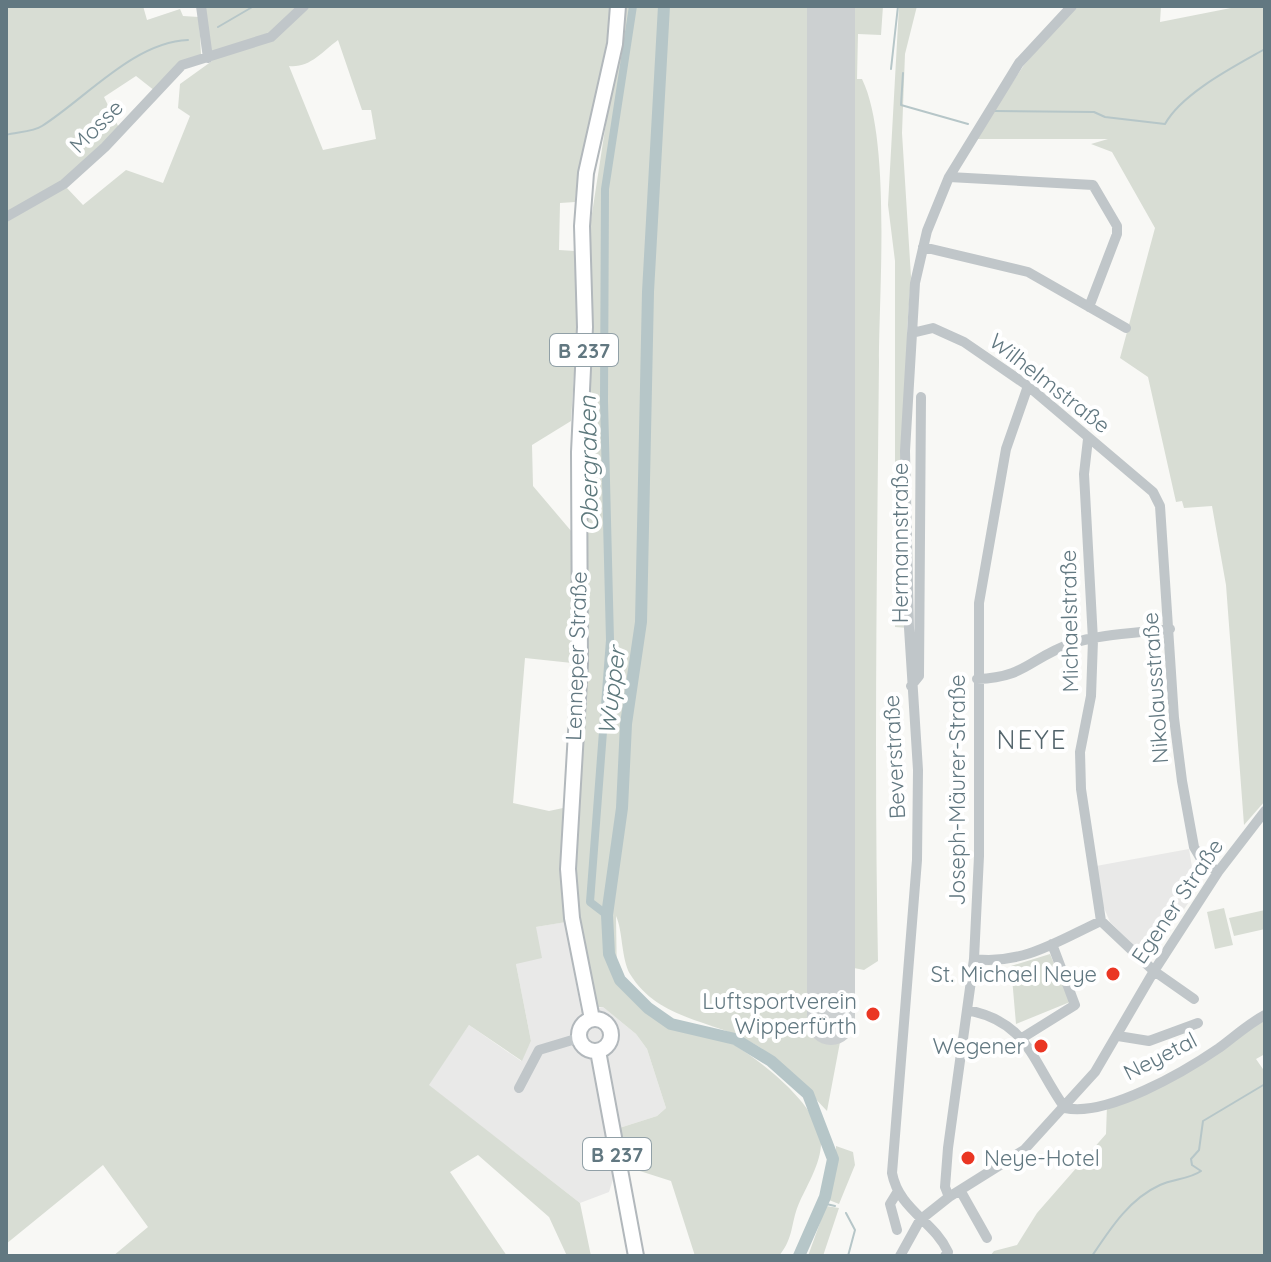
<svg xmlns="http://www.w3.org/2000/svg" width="1271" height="1262" font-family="Quicksand,sans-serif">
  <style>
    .built { fill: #e9e9e8 }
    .green { fill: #d8ddd4; fill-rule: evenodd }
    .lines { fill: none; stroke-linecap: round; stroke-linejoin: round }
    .stream { stroke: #b6c6c8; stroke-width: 2 }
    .canal { stroke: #b6c6c8; stroke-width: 8 }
    .river { stroke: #b6c6c8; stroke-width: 12 }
    .runway { stroke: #ccd0d1; stroke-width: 48 }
    .major-casing { stroke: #b2b8bc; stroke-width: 18 }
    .minor { stroke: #c0c6c9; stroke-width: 10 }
    .major { stroke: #fff; stroke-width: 14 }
    .poi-dot { fill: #ea3623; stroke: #fff; stroke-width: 3 }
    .labels { text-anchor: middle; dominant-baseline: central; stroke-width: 8; stroke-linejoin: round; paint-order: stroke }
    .shield { fill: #fff; stroke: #91a0a7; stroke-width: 2 }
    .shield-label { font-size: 20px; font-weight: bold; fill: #627881 }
    .street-label { font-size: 22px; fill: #627881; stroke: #fff }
    .poi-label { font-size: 22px; fill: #627881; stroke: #fff; text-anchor: end }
    .water-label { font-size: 24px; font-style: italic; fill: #5d787c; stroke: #fff }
    .quarter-label { font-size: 26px; letter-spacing: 2px; fill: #54656c; stroke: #fff }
  </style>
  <rect width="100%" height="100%" fill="#f8f8f5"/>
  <path class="built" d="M1189,849l7,42 -46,70 -40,-39 -9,-21 -5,-35z
    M565,922l16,89 22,-4 33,27 11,15 19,59 -9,8 -44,14 5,34 -9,28 -29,11 -152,-118 41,-60 52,36 10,-20 -15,-77 20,-37z"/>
  <path class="green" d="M6,6h137l4,14 33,-11 3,7 16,1 2,37 -46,37 -19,-15 -32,21 15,31 -61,56 -52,30z
    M203,6h408c-5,67 -30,129 -36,196l-15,1 -1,47 16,1 2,76 -6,94 -39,24 1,41 39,46v131l-47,-5 -12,145 36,8 14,-3 -1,88 12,-1 15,-662 35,-227h259l-2,29 -23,-1 -1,45h5c29,59 17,212 17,282 -2,200 -5,400 -1,600l-14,9 -10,-2 -27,143c-21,-22 -40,-46 -66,-63 -44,-29 -101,-25 -131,-74 -9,-16 -7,-43 -14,-58l1,66c18,16 36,35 59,44 11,4 25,2 36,7 33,14 109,70 109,110 0,19 -13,41 -21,58 -10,22 -5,35 -21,55h-84l-24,-75 -53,-17 -5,-34 44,-14 9,-8 -19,-59 -11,-15 -33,-27h-7l-18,-87 -42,7 6,31 -26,6 15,77 -9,20 -53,-36 -40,60 151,118 11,53h-24l-18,-39 -71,-62 -28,17 57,84h-394l35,-29 -45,-62 -97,79v-1022l60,-35 17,18 43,-35 37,13 27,-67 -12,-8 2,-24 32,-23zM338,40l24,70h9l5,29 -53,11 -34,-84c21,2 33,-14 49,-26z
    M899,6h18l-12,48 -3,79 9,144 -4,54 2,297 -14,-1v-366l-7,-56z
    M1075,6h86l-1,16 81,-16h24v795l-21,24 -18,-240 -14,-79 -28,2 -2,-7 -6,1 -28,-125 -28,-19 35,-130 -43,-76 -21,-8 17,-5h-133l49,-74z
    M1224,908l9,37 -18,4 -8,-37z
    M1265,910v19l-31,7 -5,-18z
    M1050,954l20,48 -54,22 -5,-58z
    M1265,1015v39l-9,5 9,13v184h-275l4,-5 23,-6 20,-32 69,-79 1,-29 68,-30z
    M836,1146l17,6 2,13 -16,39 -10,-4 7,-29z
    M826,1206l13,2 -16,48h-15z"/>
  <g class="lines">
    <path class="stream" d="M218,27l36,-21
      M891,69l7,-63
      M903,73l-2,32 67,19
      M995,111l99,1 11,5 60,7c17,-31 70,-58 100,-75
      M6,135c11,-3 27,-3 36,-9 44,-28 92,-84 146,-86
      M822,1203l13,3
      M846,1213l9,17 -7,26
      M1092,1256c18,-27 37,-57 68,-71 13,-6 30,-6 41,-14l-9,-6 -1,-6 8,-9 4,-29 62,-37"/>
    <path class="canal" d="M607,915l-17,-13 20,-262 -6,-239 1,-212 28,-183"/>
    <path class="river" d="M664,6l-16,286 -7,330 -15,102 -4,84 -15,107 2,39 11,26 28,28 23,16 64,15 36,22 37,33 25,65 -8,38 -26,59"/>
    <path class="runway" d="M831,1021v-1015"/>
    <defs>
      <path id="major" d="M592,1019l-20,-101 -4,-49 12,-205 -1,-212 6,-125 -3,-101 4,-53 29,-129 3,-38
        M579 1035a16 16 0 1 1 32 0a16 16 0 1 1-32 0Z
        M598,1051l38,205"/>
    </defs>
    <use href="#major" class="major-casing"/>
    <path class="minor" d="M201,6l7,52
      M949,177l144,8 24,41v8l-28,73
      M6,217l58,-33 41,-37 77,-82 89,-28 33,-31
      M923,247l105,25 98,56
      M912,333l21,-5 31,14 64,44 125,106 7,14 14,212 8,63 12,66 7,12 17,13
      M1088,439l-4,35 9,166 -2,56 -11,56 1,37 20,132 53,50 40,28
      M977,679c48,-1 53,-21 93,-35 30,-10 68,-11 100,-15
      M911,686l8,-10 2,-279
      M974,959c49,6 84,-18 127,-38
      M967,1010c62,12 65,52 98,98 42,9 119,-36 154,-60 15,-11 29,-24 46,-33
      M1118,1036l31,5 49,-18
      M1022,1038l53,-33 -23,-61
      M519,1088l20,-38 40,-12
      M960,1190l27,48
      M949,1197l-4,-10 3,-39 26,-189 5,-103v-253l27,-154 22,-63
      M897,1230l-7,-26 8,-13
      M900,1256l20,-36 29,-23 75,-47 71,-78 59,-101 64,-99 47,-61
      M945,1256l3,-4c-14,-31 -49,-42 -56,-79l25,-313 1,-90 -9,-142 -4,-177 10,-168 12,-52 22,-54 70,-114 53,-57"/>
    <use href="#major" class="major"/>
  </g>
  <g class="poi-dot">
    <circle cx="1113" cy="974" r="8"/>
    <circle cx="873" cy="1014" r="8"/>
    <circle cx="1041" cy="1046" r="8"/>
    <circle cx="968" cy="1158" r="8"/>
  </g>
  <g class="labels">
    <g class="shield">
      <rect x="550" y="334" width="68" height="32" rx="6"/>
      <rect x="583" y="1138" width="68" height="32" rx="6"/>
    </g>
    <g class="shield-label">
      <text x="584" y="350">B 237</text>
      <text x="617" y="1154">B 237</text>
    </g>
    <g class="street-label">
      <text transform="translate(96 126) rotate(-45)">Mosse</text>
      <text transform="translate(1050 383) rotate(38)">Wilhelmstraße</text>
      <text transform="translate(900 543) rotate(-90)">Hermannstraße</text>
      <text transform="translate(1069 621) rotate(-91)">Michaelstraße</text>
      <text transform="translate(576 656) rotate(-88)">Lenneper Straße</text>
      <text transform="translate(1155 688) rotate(-94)">Nikolausstraße</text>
      <text transform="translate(894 757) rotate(-93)">Beverstraße</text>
      <text transform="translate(957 790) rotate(-90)">Joseph-Mäurer-Straße</text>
      <text transform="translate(1177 901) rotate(-56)">Egener Straße</text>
      <text transform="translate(1160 1056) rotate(-27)">Neyetal</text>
    </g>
    <g class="poi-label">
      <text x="1097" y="974">St. Michael Neye</text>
      <text x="857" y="1001">Luftsportverein<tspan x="857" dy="25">Wipperfürth</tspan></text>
      <text x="1025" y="1046">Wegener</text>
      <text x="984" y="1158" text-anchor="start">Neye-Hotel</text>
    </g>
    <g class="water-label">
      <text transform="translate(588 464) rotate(-91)">Obergraben</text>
      <text transform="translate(611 691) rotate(-83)">Wupper</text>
    </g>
    <g class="quarter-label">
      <text x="1032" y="739">NEYE</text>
    </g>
  </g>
  <rect width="1271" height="1262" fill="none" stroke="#627881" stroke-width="16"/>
</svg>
